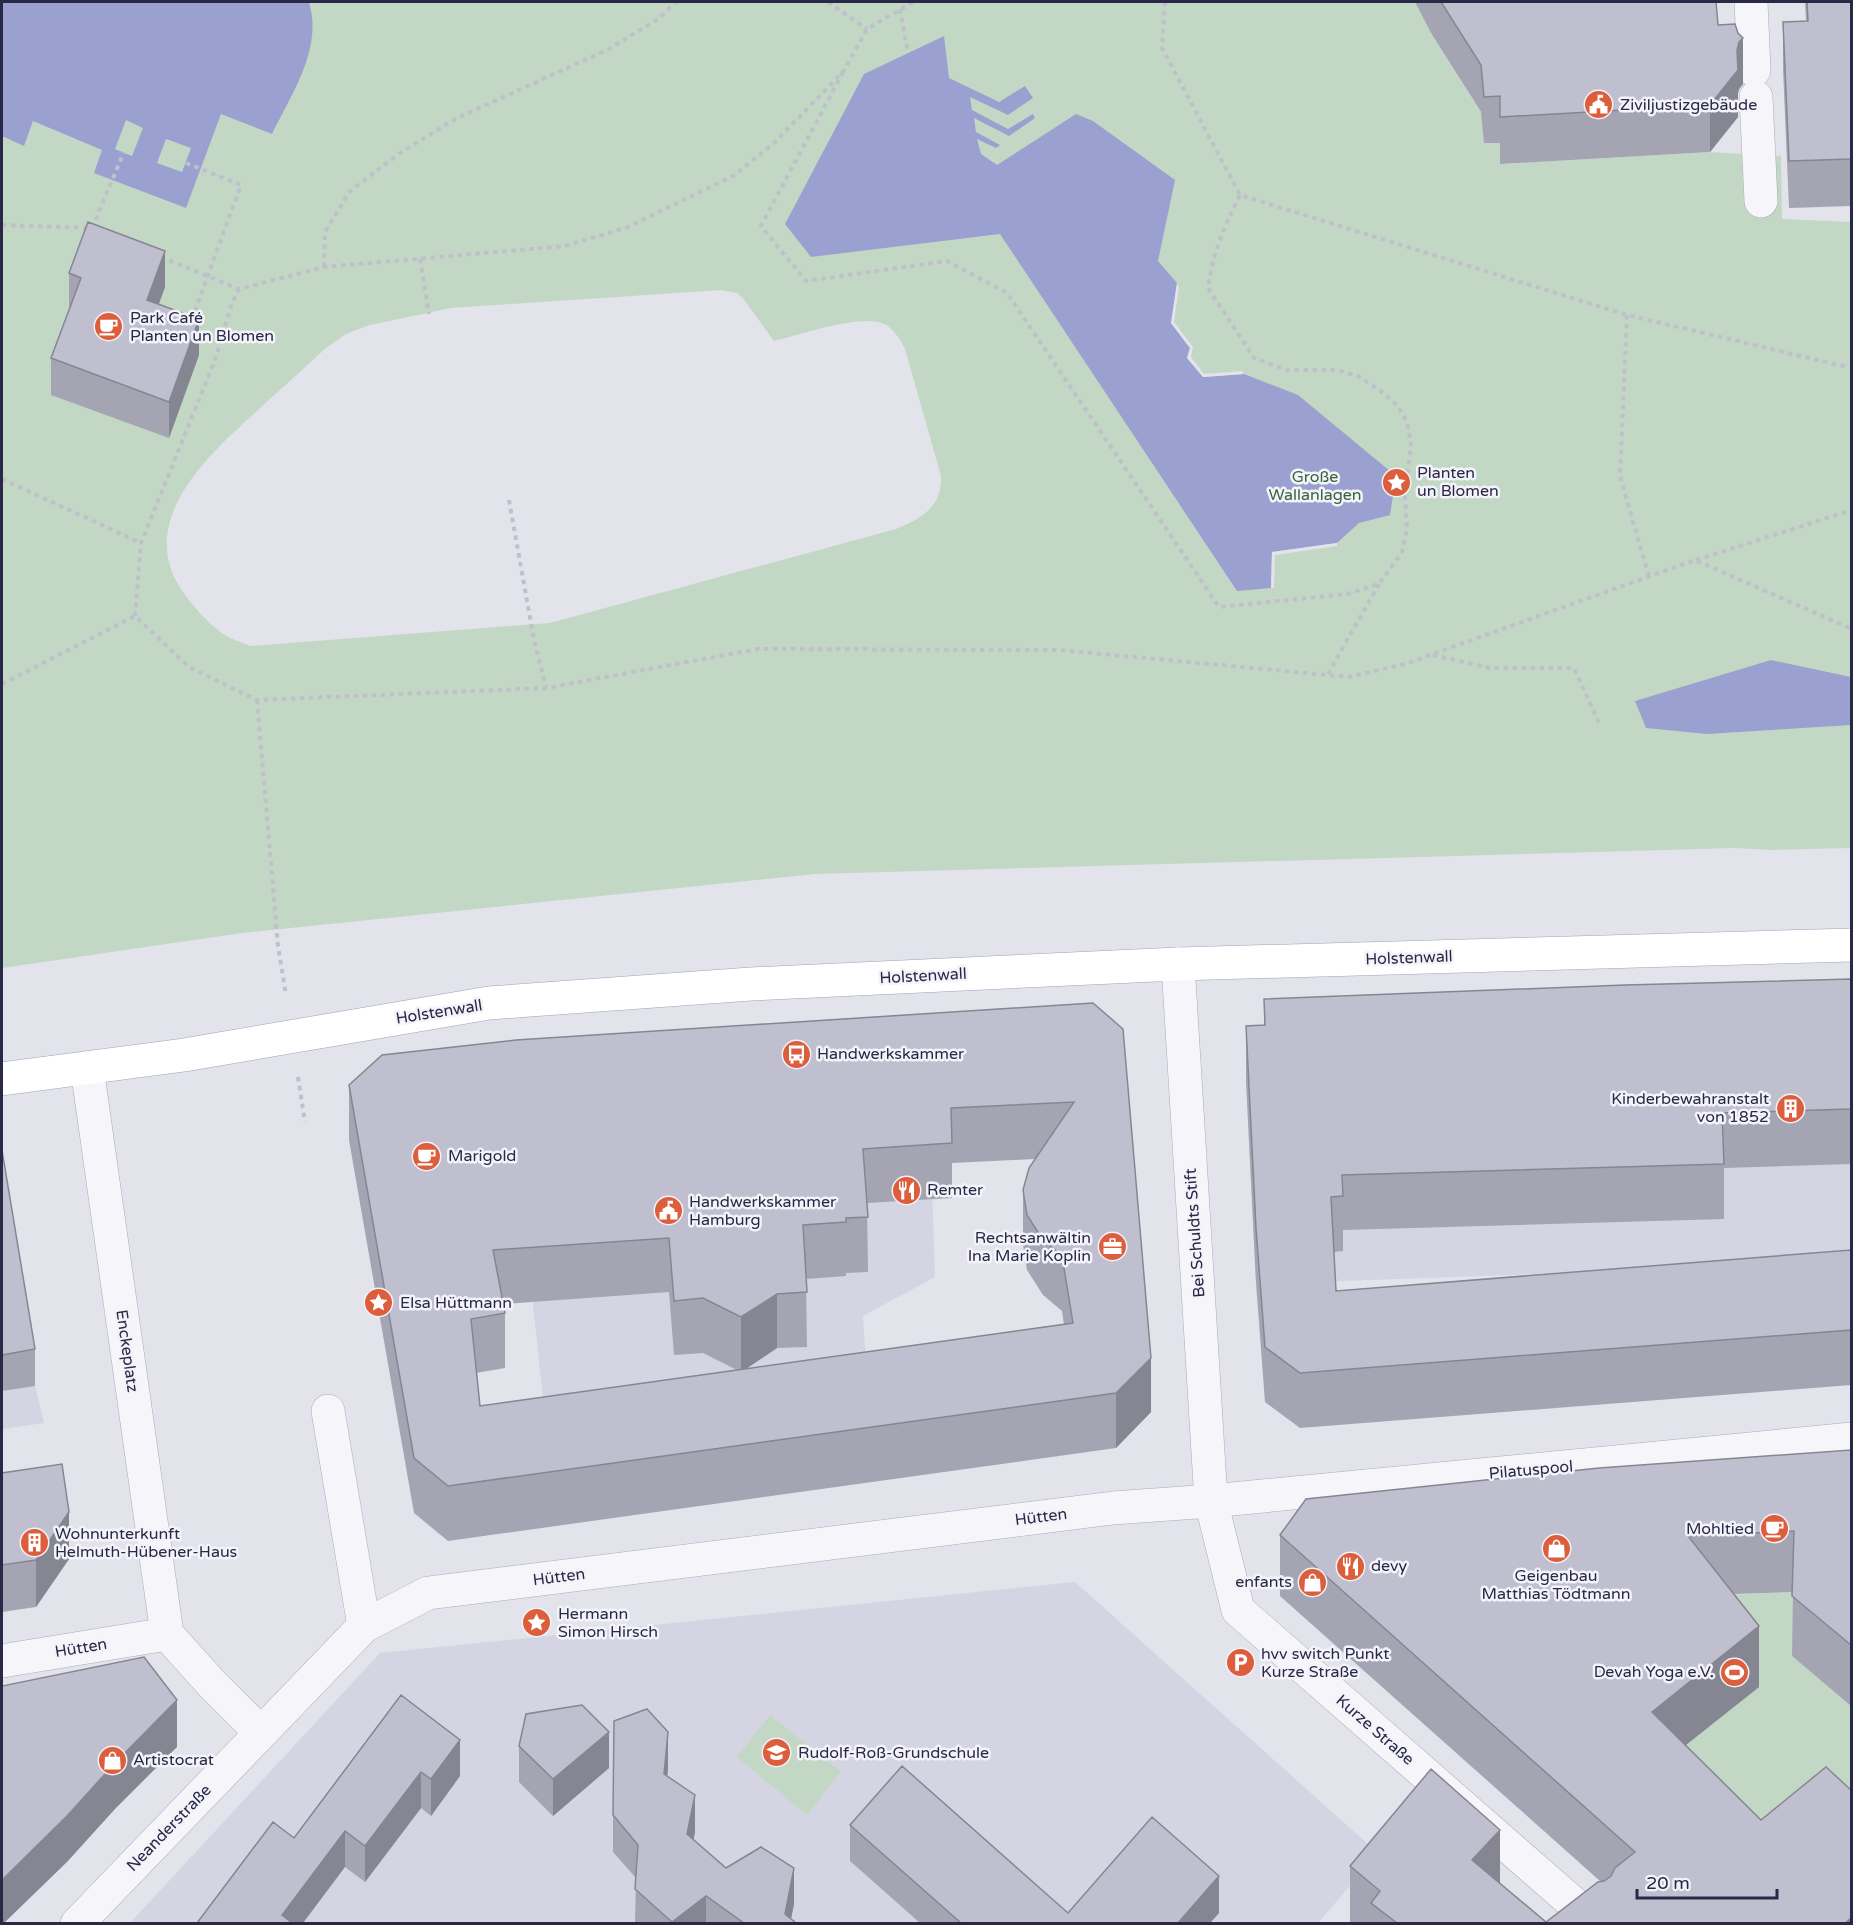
<svg xmlns="http://www.w3.org/2000/svg" width="1853" height="1925" font-family="'Varela Round',sans-serif">
  <style>
    .built { fill: #d4d4e2 }
    .green { fill: #c3d7c5; fill-rule: evenodd }
    .water { fill: #9aa1d0; fill-rule: evenodd }
    .pier { fill: #e3e3ec }
    .lines { fill: none; stroke-linecap: round; stroke-linejoin: round }
    .minor-casing { stroke: #ababba; stroke-width: 34 }
    .major-casing { stroke: #a0a1b9; stroke-width: 34 }
    .path { stroke: #c0c0cb; stroke-width: 4; stroke-dasharray: 4.5 4.5; stroke-linecap: butt }
    .minor { stroke: #f6f6fa; stroke-width: 33 }
    .major { stroke: #fff; stroke-width: 33 }
    .wall { fill: #a4a4b3; fill-rule: evenodd }
    .shaded-wall { fill: #868692 }
    .building { fill: #bfbfd0; stroke: #868692; stroke-width: 1.5; fill-rule: evenodd }
    .labels { text-anchor: middle; dominant-baseline: central; stroke-width: 5; stroke-linejoin: round; paint-order: stroke }
    .poi-label { font-size: 16px; fill: #282847; stroke: #f3f3f9; text-anchor: start }
    .park-label { font-size: 16px; fill: #34643c; stroke: #f3f3f9 }
    .street-label { font-size: 16px; fill: #282847; stroke: #f3f3f9 }
  </style>
  <rect width="100%" height="100%" fill="#e3e3ec"/>
  <path class="built" d="M1851,1033v230l-595,21 -10,-203z
    M928,1069l7,208 -72,39 4,67 -322,33 -24,-221z
    M2,1187l33,199 9,37 -42,6z
    M1075,1582l303,271 -60,70 -1189,1 251,-271z"/>
  <path class="green" d="M2,2h1413l16,31 69,110v21l210,-12 71,4 1,63 69,3v626l-79,2 -37,-2 -920,26 -573,59 -240,35zM721,290l16,3 5,4 32,44c25,-6 88,-28 110,-17 10,5 16,15 21,25l36,127c1,31 -19,42 -45,53l-346,94 -300,23c-8,-4 -18,-6 -25,-11 -15,-9 -35,-32 -44,-46 -46,-70 30,-136 77,-179 23,-21 46,-42 68,-62l20,-14 24,-9 81,-17z
    M1794,1592l-2,64 59,50v145l-90,30 -314,-254 274,-32z
    M770,1715l71,57 -34,43 -70,-58z"/>
  <path class="water" d="M2,2h307c14,47 -17,91 -37,132l-51,-20 -35,94 -92,-35 8,-23 -69,-29 -9,25 -22,-10zM126,120l17,8 -11,28 -17,-7zM166,139l25,9 -9,24 -25,-9z
    M944,36l5,42 50,24 26,-16 8,12 -25,17 -38,-18 2,13 36,19 25,-15 2,4 -26,18 -35,-18 2,14 24,13 -4,3 -19,-9 4,15 16,11 79,-51 17,7 82,59 -17,81 19,22 -6,40 19,25 -3,10 16,19 41,-3 54,21 98,81 -6,39 -31,8 -22,20 -65,9 -1,36 -34,3 -237,-357 -189,23 -26,-33 79,-150z
    M1771,660l80,17v48l-144,9 -61,-6 -11,-27z"/>
  <path class="pier" d="M1177,283l2,4 -5,35 19,25 -2,10 13,17 38,-3 2,3 -41,3 -16,-19 3,-10 -19,-25z
    M1337,543v3l-62,9 -1,33h-3l1,-36z"/>
  <g class="lines">
    <defs>
      <path id="minor" d="M1751,2l3,68
        M1756,97l5,104
        M1178,964l33,537 27,109 359,314
        M87,1068l80,566
        M328,1411l36,215
        M167,1634l45,50 49,49 103,-107 64,-33 685,-85 98,-7 641,-62
        M2,1661l165,-27
        M77,1924l184,-191"/>
      <path id="major" d="M2,1079l182,-24 305,-52 262,-19 427,-20 674,-19"/>
    </defs>
    <use href="#minor" class="minor-casing"/>
    <use href="#major" class="major-casing"/>
    <path class="path" d="M828,2l39,27
      M1165,2l-3,46 78,147 387,120 225,53
      M900,9l8,44
      M843,72l-82,154 45,55 141,-20 60,32 212,314 128,-13 32,-10 23,-32 5,-23 -2,-33 6,-53 -4,-21 -10,-17 -19,-16 -20,-13 -21,-6h-50l-33,-12 -46,-70c5,-36 16,-61 32,-93
      M186,163l55,22 -49,134
      M2,225l89,3
      M92,228l32,-76
      M161,257l78,32 85,-22 241,-21 63,-19 105,-51 40,-32 70,-72 24,-43 46,-27
      M420,259l9,55
      M324,267l1,-35 25,-41 50,-38 55,-34 154,-70 49,-30 18,-17
      M1627,315l-7,161 29,101
      M2,479l139,64
      M509,500l25,140 12,47
      M1696,560l156,-50
      M135,616l6,-73 74,-183 17,-57 7,-14
      M1433,655l57,13h84l26,57
      M1328,674l51,-90
      M2,684l133,-68 54,51 68,33 289,-12 212,-39 301,1 290,27 56,-13 290,-104 157,69
      M257,700l21,246 8,49
      M298,1077l7,45"/>
    <use href="#minor" class="minor"/>
    <use href="#major" class="major"/>
  </g>
  <path class="wall" d="M1415,2h301l2,23 25,59 -4,5 -1,4v24l-28,35 -210,12v-21h-16l-3,-31 -50,-79z
    M1805,2h46v204l-62,2 -6,-139v-47l23,-1z
    M69,273l96,14 -6,17 40,51 -30,83 -118,-43v-37l18,-48z
    M1851,979v185l-127,4v51l-381,11v21l-9,1 2,39 515,-41v135l-551,43 -35,-26 -9,-119 -10,-202v-55l18,-1v-26z
    M1093,1003l58,409 -35,36 -668,93 -34,-28 -65,-373v-55zM1035,1159l-12,31v55l4,25 16,25 19,16 2,14 -318,44 31,-21 30,-1 -1,-68 40,-3v-3l22,-1 -1,-69 85,-5v-35zM669,1292l5,63 29,-2 34,17 -257,36 -4,-33 29,-5v-55l-2,-9z
    M2,1150l33,199v37l-33,5z
    M1851,1450v256l-59,-50 1,-64 -59,2 25,93 -74,58 166,178h-501v-57l150,18 46,38 54,-41 -320,-285v-61z
    M2,1473l67,86 -33,48 -34,5z
    M401,1695l59,81 -29,40 -10,-8 -56,74 -20,-15 -51,-29z
    M519,1746l90,22 -56,48 -34,-34z
    M668,1768l-1,8 28,56 -2,8 33,28 68,36 -3,15 5,4h-161l1,-45 -23,-26v-37z
    M850,1825l218,88h151l-9,10h-290l-70,-62z"/>
  <path class="shaded-wall" d="M1743,38v46l-4,5 -1,4v24l-28,35v-47l27,-55 2,-8z
    M165,251v36l-18,49v-36z
    M199,319v36l-30,83v-36z
    M777,1294v54l-36,24v-55z
    M1151,1358v54l-35,36v-55z
    M69,1512v47l-33,48v-47z
    M1759,1626v61l-107,85v-60z
    M177,1700v47l-62,62 -48,53 -63,61h-2v-43l113,-117z
    M609,1732v36l-56,48v-37z
    M668,1732v36l-4,42v-36z
    M460,1740v36l-29,40v-37z
    M421,1772v36l-56,74v-36z
    M695,1795v37l-8,38v-36z
    M1500,1830v61l-28,-31z
    M345,1831v36l-42,56h-21v-8z
    M794,1868v36l-4,19 -5,-9z
    M1219,1876v37l-9,10h-32z
    M706,1896v27h-34v-1z
    M1851,1918v5h-6z"/>
  <path class="building" d="M1441,2h275l2,23 17,-1 3,9 5,5 -4,4 -2,8 1,20 -28,35 -210,12v-21l-16,1 -3,-32z
    M1807,2h44v157l-62,2 -6,-139 25,-1z
    M88,222l77,29 -18,49 52,19 -30,83 -118,-44 30,-80 -12,-5z
    M1851,979v130l-129,4 2,51 -382,11 1,21 -12,1 5,94 515,-41v80l-551,43 -35,-26 -9,-119 -10,-202 19,-1 -1,-26 361,-14z
    M1093,1003l30,26 28,329 -35,35 -668,93 -34,-28 -65,-373 33,-30 134,-15zM1074,1102l-45,66 -6,22 4,25 16,25 19,16 11,67 -593,83 -9,-87 34,-6 -12,-63 176,-12 5,63 29,-3 38,19 36,-23 30,-2 -4,-67 43,-3v-4l22,-1 -5,-68 89,-6 -1,-35z
    M2,1150l33,199 -33,6z
    M1851,1450v195l-59,-49 2,-65 -106,5 71,90 -107,86 109,108 65,-53 25,23v128l-6,5h-448l-26,-20 9,-12 -30,-25 81,-97 69,61 -28,30 74,62 52,-40 6,-1 7,-5 4,-8 20,-16 -355,-317 26,-36 293,-31z
    M62,1464l7,48 -33,48 -34,5v-92z
    M144,1657l33,43 -62,63 -48,53 -65,64v-194z
    M401,1695l59,45 -29,39 -10,-7 -56,74 -20,-15 -63,84 10,8h-95l76,-101 21,16z
    M582,1705l27,27 -56,47 -34,-33 7,-32z
    M647,1709l21,23 -4,42 31,21 -8,39 39,34 35,-21 33,21 -9,46 11,9h-52l-38,-27 -34,26 -37,-33 3,-44 -25,-30 1,-94z
    M902,1766l166,147 84,-96 67,59 -41,47h-217l-111,-98z"/>
  <defs>
    <symbol id="civic-disc" viewBox="-11 -11 22 22"><circle r="9.5" fill="#dd5e3c" stroke="#f3f3f9"/><path d="M-.6-6.5H3V-4.5H.6V-3L4-1V1h2V6H-6V1h2V-1L-.6-3ZM-1.2 2.5V6h2.4V2.5Z" fill="#fff"/></symbol>
    <symbol id="cafe-disc" viewBox="-11 -11 22 22"><circle r="9.5" fill="#dd5e3c" stroke="#f3f3f9"/><path d="M-5.5-4.5H6V0H3Q3 3.5 0 3.5H-2.5Q-5.5 3.5-5.5 0ZM3-3.2v2h1.7v-2ZM-6 4.5H4V6H-6Z" fill="#fff"/></symbol>
    <symbol id="sight-disc" viewBox="-11 -11 22 22"><circle r="9.5" fill="#dd5e3c" stroke="#f3f3f9"/><path d="M0-6L1.8-2.2L6-1.7L2.9 1.2L3.7 5.4L0 3.3L-3.7 5.4L-2.9 1.2L-6-1.7L-1.8-2.2Z" fill="#fff"/></symbol>
    <symbol id="bus-disc" viewBox="-11 -11 22 22"><circle r="9.5" fill="#dd5e3c" stroke="#f3f3f9"/><path d="M-5-6H5V4H4V6H2V4H-2V6H-4V4H-5ZM-3.5-4V0h7V-4ZM-3.5 1.2v1.5H-2V1.2ZM2 1.2v1.5H3.5V1.2Z" fill="#fff"/></symbol>
    <symbol id="building-disc" viewBox="-11 -11 22 22"><circle r="9.5" fill="#dd5e3c" stroke="#f3f3f9"/><path d="M-4-6H4V6H1V3H-1V6H-4ZM-2.5-4.3h1.7v1.8h-1.7ZM.8-4.3h1.7v1.8H.8ZM-2.5-1h1.7V.8h-1.7ZM.8-1h1.7V.8H.8Z" fill="#fff"/></symbol>
    <symbol id="restaurant-disc" viewBox="-11 -11 22 22"><circle r="9.5" fill="#dd5e3c" stroke="#f3f3f9"/><path d="M-5-6h1v4h1v-4h1v4h1v-4h1v5L-1.5 .5V6h-2V.5L-5-1ZM5-6V6H3V1.5H1.5Q1.5-4 5-6Z" fill="#fff"/></symbol>
    <symbol id="office-disc" viewBox="-11 -11 22 22"><circle r="9.5" fill="#dd5e3c" stroke="#f3f3f9"/><path d="M-6-3h4V-5.5h4V-3h4V5H-6ZM-1-4.5V-3h2v-1.5ZM-6 0V1H6V0Z" fill="#fff"/></symbol>
    <symbol id="shop-disc" viewBox="-11 -11 22 22"><circle r="9.5" fill="#dd5e3c" stroke="#f3f3f9"/><path d="M-5-2.5h2.3a2.7 3.5 0 0 1 5.4 0H5L5.5 6h-11ZM-1.5-2.5h3a1.5 2.3 0 0 0-3 0Z" fill="#fff"/></symbol>
    <symbol id="parking-disc" viewBox="-11 -11 22 22"><circle r="9.5" fill="#dd5e3c" stroke="#f3f3f9"/><path d="M-3.5-5.5H1a3.5 3.5 0 0 1 0 7H-1V5.5H-3.5ZM-1-3.4V-.6H.8a1.4 1.4 0 0 0 0-2.8Z" fill="#fff"/></symbol>
    <symbol id="stadium-disc" viewBox="-11 -11 22 22"><circle r="9.5" fill="#dd5e3c" stroke="#f3f3f9"/><path d="M0-5a6.5 5 0 1 0 0 10a6.5 5 0 1 0 0-10ZM-3.5-1.8h7v3.6h-7Z" fill="#fff"/></symbol>
    <symbol id="school-disc" viewBox="-11 -11 22 22"><circle r="9.5" fill="#dd5e3c" stroke="#f3f3f9"/><path d="M0-5L7-2L0 1L-7-2ZM-4 1L0 2.5L4 1V4Q0 6-4 4Z" fill="#fff"/></symbol>
  </defs>
  <g fill-rule="evenodd">
    <use href="#civic-disc" x="1582" y="88" width="33" height="33"/>
    <use href="#cafe-disc" x="92" y="310" width="33" height="33"/>
    <use href="#sight-disc" x="1380" y="466" width="33" height="33"/>
    <use href="#bus-disc" x="780" y="1038" width="33" height="33"/>
    <use href="#building-disc" x="1774" y="1092" width="33" height="33"/>
    <use href="#cafe-disc" x="410" y="1140" width="33" height="33"/>
    <use href="#restaurant-disc" x="890" y="1174" width="33" height="33"/>
    <use href="#civic-disc" x="652" y="1194" width="33" height="33"/>
    <use href="#office-disc" x="1096" y="1230" width="33" height="33"/>
    <use href="#sight-disc" x="362" y="1286" width="33" height="33"/>
    <use href="#cafe-disc" x="1758" y="1512" width="33" height="33"/>
    <use href="#building-disc" x="18" y="1526" width="33" height="33"/>
    <use href="#shop-disc" x="1540" y="1532" width="33" height="33"/>
    <use href="#restaurant-disc" x="1334" y="1550" width="33" height="33"/>
    <use href="#shop-disc" x="1296" y="1566" width="33" height="33"/>
    <use href="#sight-disc" x="520" y="1606" width="33" height="33"/>
    <use href="#parking-disc" x="1224" y="1646" width="33" height="33"/>
    <use href="#stadium-disc" x="1718" y="1656" width="33" height="33"/>
    <use href="#school-disc" x="760" y="1736" width="33" height="33"/>
    <use href="#shop-disc" x="96" y="1744" width="33" height="33"/>
  </g>
  <g class="labels">
    <g class="poi-label">
      <text x="1620" y="105">Ziviljustizgebäude</text>
      <text x="130" y="318">Park Café<tspan x="130" dy="18">Planten un Blomen</tspan></text>
      <text x="1417" y="473">Planten<tspan x="1417" dy="18">un Blomen</tspan></text>
      <text x="817" y="1054">Handwerkskammer</text>
      <text x="1769" y="1099" text-anchor="end">Kinderbewahranstalt<tspan x="1769" dy="18">von 1852</tspan></text>
      <text x="448" y="1156">Marigold</text>
      <text x="927" y="1190">Remter</text>
      <text x="689" y="1202">Handwerkskammer<tspan x="689" dy="18">Hamburg</tspan></text>
      <text x="1091" y="1238" text-anchor="end">Rechtsanwältin<tspan x="1091" dy="18">Ina Marie Koplin</tspan></text>
      <text x="400" y="1303">Elsa Hüttmann</text>
      <text x="1754" y="1529" text-anchor="end">Mohltied</text>
      <text x="55" y="1534">Wohnunterkunft<tspan x="55" dy="18">Helmuth-Hübener-Haus</tspan></text>
      <text x="1371" y="1566">devy</text>
      <text x="1556" y="1576" text-anchor="middle">Geigenbau<tspan x="1556" dy="18">Matthias Tödtmann</tspan></text>
      <text x="1292" y="1582" text-anchor="end">enfants</text>
      <text x="558" y="1614">Hermann<tspan x="558" dy="18">Simon Hirsch</tspan></text>
      <text x="1261" y="1654">hvv switch Punkt<tspan x="1261" dy="18">Kurze Straße</tspan></text>
      <text x="1714" y="1672" text-anchor="end">Devah Yoga e.V.</text>
      <text x="798" y="1753">Rudolf-Roß-Grundschule</text>
      <text x="133" y="1760">Artistocrat</text>
    </g>
    <g class="park-label">
      <text x="1315" y="477">Große<tspan x="1315" dy="18">Wallanlagen</tspan></text>
    </g>
    <g class="street-label">
      <text transform="translate(1409 958) rotate(-2)">Holstenwall</text>
      <text transform="translate(923 976) rotate(-3)">Holstenwall</text>
      <text transform="translate(439 1012) rotate(-9)">Holstenwall</text>
      <text transform="translate(1195 1233) rotate(-94)">Bei Schuldts Stift</text>
      <text transform="translate(127 1351) rotate(82)">Enckeplatz</text>
      <text transform="translate(1531 1470) rotate(-5)">Pilatuspool</text>
      <text transform="translate(1041 1517) rotate(-7)">Hütten</text>
      <text transform="translate(559 1577) rotate(-7)">Hütten</text>
      <text transform="translate(81 1648) rotate(-9)">Hütten</text>
      <text transform="translate(1375 1730) rotate(41)">Kurze Straße</text>
      <text transform="translate(169 1828) rotate(-46)">Neanderstraße</text>
    </g>
  </g>
  <rect width="1853" height="1925" fill="none" stroke="#282847" stroke-width="6"/>
  <path d="M1637 1889v9h140v-9" fill="none" stroke="#282847" stroke-width="3"/>
  <text x="1646" y="1889" font-size="18" fill="#282847" stroke="#f3f3f9" stroke-width="4.5" paint-order="stroke">20 m</text>
</svg>
